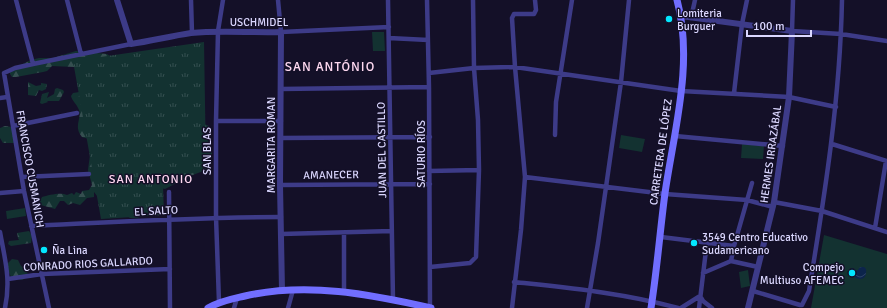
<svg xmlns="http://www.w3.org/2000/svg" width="887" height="308" font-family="Signika,sans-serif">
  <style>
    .grass { fill: #133231 }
    .forest { fill: url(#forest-firs) }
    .park { fill: url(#park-tufts) }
    .water { fill: url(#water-waves) }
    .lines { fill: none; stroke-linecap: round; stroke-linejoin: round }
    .minor { stroke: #3d3b88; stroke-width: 4.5 }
    .tertiary { stroke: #3d3b88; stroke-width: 6 }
    .secondary { stroke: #716eff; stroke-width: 7 }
    .poi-dot { fill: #03e7ff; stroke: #141028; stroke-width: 1.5 }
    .labels { text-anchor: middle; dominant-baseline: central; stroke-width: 3; stroke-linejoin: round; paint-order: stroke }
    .poi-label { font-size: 11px; fill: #dbd7ff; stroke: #141028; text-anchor: start }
    .street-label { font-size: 11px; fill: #dbd7ff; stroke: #141028 }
    .neighbourhood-label { font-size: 12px; letter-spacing: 1px; fill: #ffd9f1; stroke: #141028 }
    .quarter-label { font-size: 13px; letter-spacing: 1px; fill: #ffd9f1; stroke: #141028 }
  </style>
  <defs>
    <pattern id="forest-firs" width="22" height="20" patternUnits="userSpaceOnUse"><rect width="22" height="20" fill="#133231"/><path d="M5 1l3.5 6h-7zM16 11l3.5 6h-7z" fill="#354f50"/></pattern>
    <pattern id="park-tufts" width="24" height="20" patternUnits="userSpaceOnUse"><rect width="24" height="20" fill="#133231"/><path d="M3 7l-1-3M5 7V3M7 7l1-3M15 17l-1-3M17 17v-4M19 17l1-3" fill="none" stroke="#354f50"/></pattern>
    <pattern id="water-waves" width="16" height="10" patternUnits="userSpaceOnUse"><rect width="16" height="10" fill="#0c244b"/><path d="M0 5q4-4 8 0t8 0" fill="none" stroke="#2f4366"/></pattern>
  </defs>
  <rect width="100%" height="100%" fill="#141028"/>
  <path class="grass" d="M384,32l1,19h-12l-1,-19z
    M621,135l24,4 -3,13 -23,-4z
    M742,144l22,2 -1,13 -22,-1z
    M25,208l1,8 -19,3 -1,-8z
    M824,235l63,19v54h-76z
    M748,270l2,16 -9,2 -2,-16z"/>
  <path class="forest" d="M76,51l31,3 3,2 -36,11 -22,-1 -5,5 -4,1 -27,5h-4l-2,-3v-4l21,-10 8,-2h14z
    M28,82l8,4 5,-1v-2l6,1 -1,5 -4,2 -3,-1 -3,6 -8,-1z
    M57,88l6,2 1,2 -5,9h-12l1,1 -6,2 -2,-1 2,-9 7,-2 -2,6 7,-4 1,-5z
    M86,91l3,48 -7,-2c-9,-11 0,-18 -3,-27 -2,-6 -7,-9 -8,-14l2,-3z
    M195,120l14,6 3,28 -6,13v3l-16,6 -25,13 -4,-1 -17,27 -7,3h-7l-32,-21 -4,-5v5l-7,1 -7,7 -7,-2 -5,2 -4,-4h-4l-5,8 -14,-4 -2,-2 3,-6c7,-2 19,-5 25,-2l5,-2 2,2 2,-3 5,2 1,-3 7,-1 3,-5 -4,-15 2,-15z
    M5,126l7,1 4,16h-13l-3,-5v-10z
    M29,231l3,5 -1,7 -20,3 -3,-2 1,-3 10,-1 -1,-2 -1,-5z
    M12,259l6,1 3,6 6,4 1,7 -6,3 -11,-3 -5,-12z"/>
  <path class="park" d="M204,42l2,125 -43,19 1,29 -63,4 -28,-158z"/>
  <path class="water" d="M860,267h4l2,2c2,14 -12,12 -17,2l1,-2 3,-1 4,3z"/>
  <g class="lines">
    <path class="minor" d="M16,0l17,64
      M67,0l14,54
      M191,0l1,33
      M278,0l3,32 108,-5
      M388,0l5,300
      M427,0l2,87 1,221
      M793,0l-1,31 49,3 46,7
      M691,18l4,-18
      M389,38l39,2
      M429,73l45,-5 41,-1 166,24 108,6 47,10
      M281,89l148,-2
      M734,93l8,-69 5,-24
      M0,98l7,-1
      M216,121h65
      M13,126l64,-13
      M555,135l1,-33 16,-102
      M675,136l108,10
      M281,138l149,-1
      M832,144l55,17
      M429,171l50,-1
      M22,177l67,-3
      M525,177l140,17 82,6 26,7
      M280,185l150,-1
      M169,192l1,116
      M0,193l24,-2
      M774,202l48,9 65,21
      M31,226c84,-4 166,-9 250,-9
      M875,228l11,-67
      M0,232c5,28 11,47 5,76
      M344,233v59
      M281,234l111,-3
      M661,237l73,9
      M731,261l3,-15 18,-63
      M430,267l40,-4 6,-6 3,-87 -1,-50 -4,-52 -1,-68
      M703,273l28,-12 27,6
      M8,279l34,-5 128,-5
      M514,282c55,6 110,11 164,26
      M753,291l47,14h2l7,-14c16,-98 31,-192 33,-291
      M219,302l-3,-85v-96l2,-90 5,-31
      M49,308l-25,-117 -20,-118 11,-5 18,-4 98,-20
      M234,308l3,-10
      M288,308l5,-18
      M512,308l9,-78 4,-53 -10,-110 -3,-49 2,-4h20l2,-4 -1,-10
      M587,308l11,-65 23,-161 8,-82
      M681,308l19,-12 3,5 9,7
      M699,308l8,-66"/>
    <path class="tertiary" d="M117,0l14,44c20,-3 40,-8 60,-11 30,-3 60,0 90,-1l-1,153 2,105
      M681,16l111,15 -3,66 -15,105 -26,106"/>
    <path class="secondary" d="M208,308c12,-7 24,-9 37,-12 62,-14 125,-2 186,12
      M651,308c6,-38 9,-77 14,-115 9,-62 29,-131 12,-193"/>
  </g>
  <g class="poi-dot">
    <circle cx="669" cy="19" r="4"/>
    <circle cx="694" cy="243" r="4"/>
    <circle cx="44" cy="250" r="4"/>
    <circle cx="852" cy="273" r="4"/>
  </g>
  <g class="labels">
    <g class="poi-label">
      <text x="677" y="13">Lomiteria<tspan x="677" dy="13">Burguer</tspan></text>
      <text x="702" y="237">3549 Centro Educativo<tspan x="702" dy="13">Sudamericano</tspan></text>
      <text x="52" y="250">Ña Lina</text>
      <text x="844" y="267" text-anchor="end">Compejo<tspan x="844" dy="13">Multiuso AFEMEC</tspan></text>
    </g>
    <g class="street-label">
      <text x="259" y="22">USCHMIDEL</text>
      <text transform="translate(271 145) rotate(-90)">MARGARITA ROMAN</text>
      <text transform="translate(382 150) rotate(-91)">JUAN DEL CASTILLO</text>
      <text transform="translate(207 151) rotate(-90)">SAN BLAS</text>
      <text transform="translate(661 152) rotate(-82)">CARRETERA DE LÓPEZ</text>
      <text transform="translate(421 154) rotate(-90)">SATURIO RÍOS</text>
      <text transform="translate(771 154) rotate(-82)">HERMES IRRAZÁBAL</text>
      <text transform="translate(30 169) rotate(80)">FRANCISCO CUSMANICH</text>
      <text transform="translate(331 175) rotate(-1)">AMANECER</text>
      <text transform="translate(156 211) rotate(-3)">EL SALTO</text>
      <text transform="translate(88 264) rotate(-3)">CONRADO RIOS GALLARDO</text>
    </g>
    <g class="neighbourhood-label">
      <text x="151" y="179">SAN ANTONIO</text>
    </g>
    <g class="quarter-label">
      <text x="330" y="67">SAN ANTÓNIO</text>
    </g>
  </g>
  <path d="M747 30v6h64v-6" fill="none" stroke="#dbd7ff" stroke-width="2"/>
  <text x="753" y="30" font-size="12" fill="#dbd7ff" stroke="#141028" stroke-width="3" paint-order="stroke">100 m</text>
</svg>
